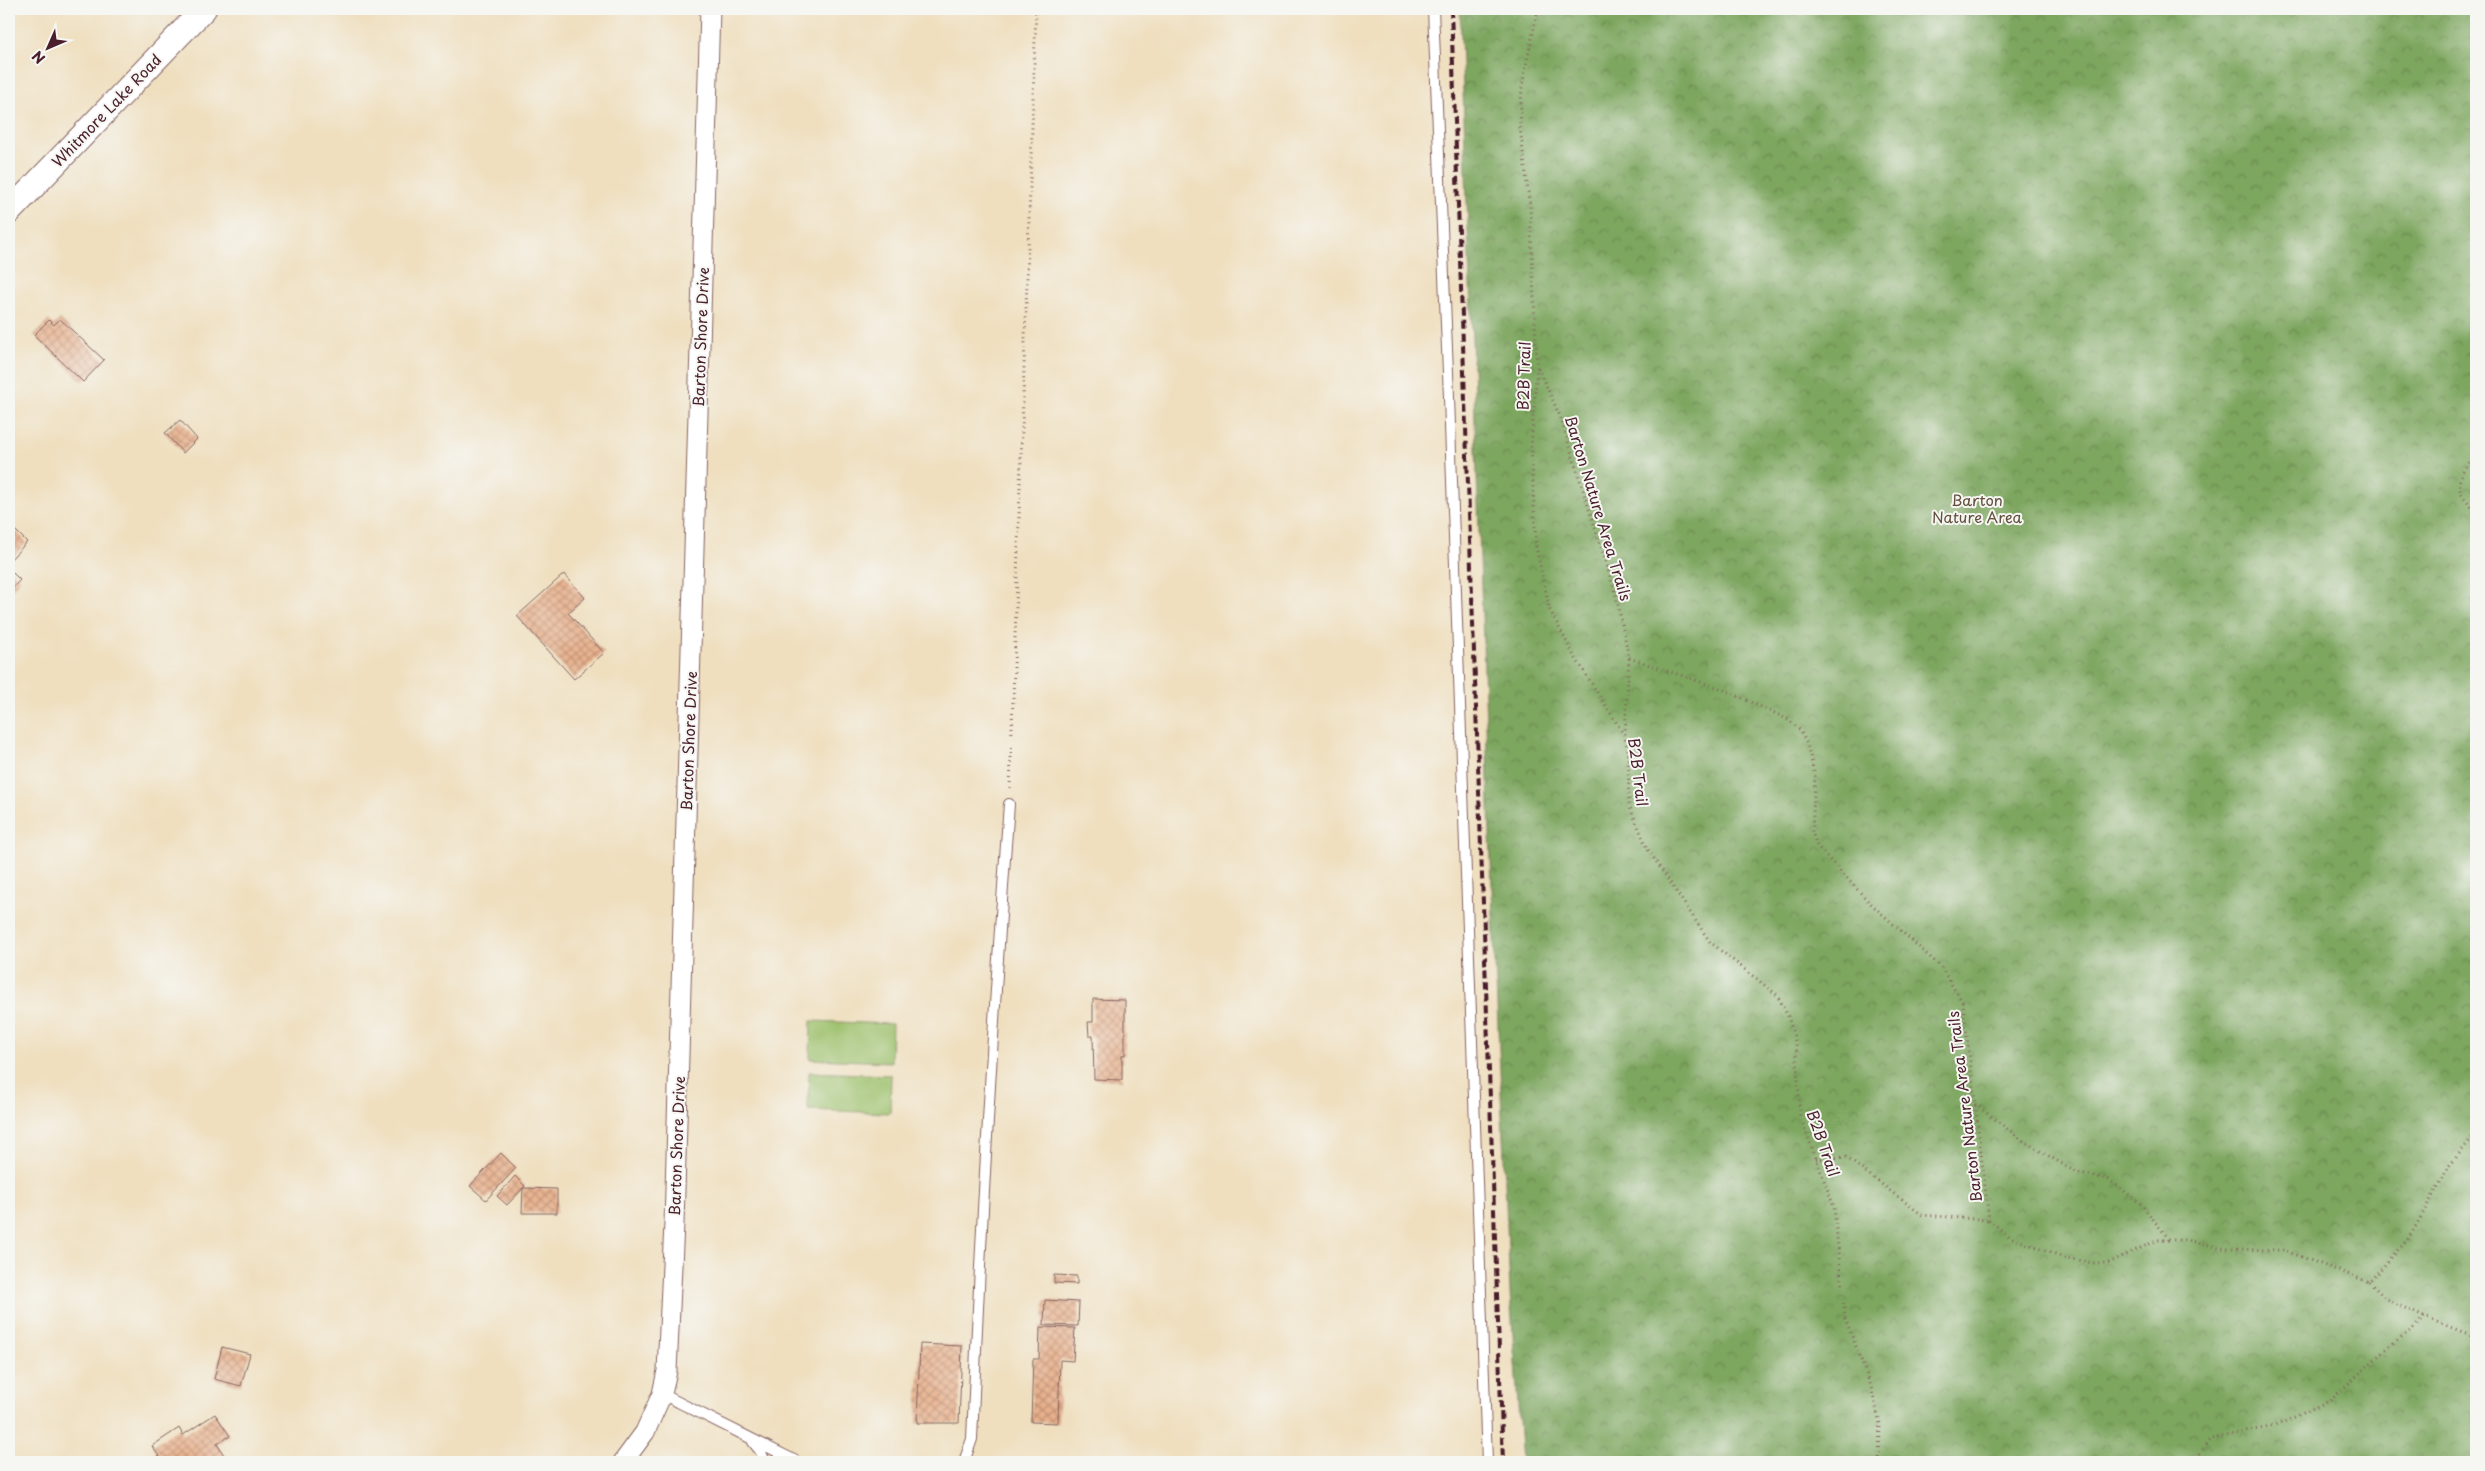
<svg xmlns="http://www.w3.org/2000/svg" width="2485" height="1471" font-family="'Playpen Sans',sans-serif">
  <style>
    .forest { fill: url(#forest-crowns); stroke: #646244 }
    .garden { fill: #9cc06a; stroke: #73704a }
    .building { fill: url(#building-cross-hatch) }
    .lines { fill: none; stroke-linecap: round; stroke-linejoin: round }
    .service-casing { stroke: #84625f; stroke-width: 12 }
    .minor-casing { stroke: #84625f; stroke-width: 21 }
    .tertiary-casing { stroke: #84625f; stroke-width: 26 }
    .path { stroke: #84625f; stroke-width: 3; stroke-dasharray: 1 4; stroke-linecap: butt }
    .service { stroke: #fff; stroke-width: 10 }
    .minor { stroke: #fff; stroke-width: 19 }
    .tertiary { stroke: #fff; stroke-width: 24 }
    .rail { stroke: #4a1f2b; stroke-width: 4; stroke-dasharray: 8 4; stroke-linecap: butt }
    .labels { text-anchor: middle; dominant-baseline: central; stroke-width: 4; stroke-linejoin: round; paint-order: stroke }
    .street-label { font-size: 15px; fill: #4a1f2b; stroke: #f6f6f2 }
    .park-label { font-size: 15px; fill: #634f3e; stroke: #f6f6f2 }
  </style>
  <defs>
    <pattern id="forest-crowns" width="20" height="18" patternUnits="userSpaceOnUse" patternTransform="scale(1.25)"><rect width="20" height="18" fill="#7da65e"/><path d="M2 6a3 3 0 1 1 6 0M12 15a3 3 0 1 1 6 0" fill="none" stroke="#68874e"/></pattern>
    <pattern id="building-cross-hatch" width="8" height="8" patternUnits="userSpaceOnUse" patternTransform="scale(1.25)"><rect width="8" height="8" fill="#e8b18c"/><path d="M0 0l8 8M0 8l8-8" fill="none" stroke="#be8f73"/></pattern>
  </defs>
  <rect width="100%" height="100%" fill="#f6f6f2"/>
  <filter id="ink" filterUnits="userSpaceOnUse"><feTurbulence type="fractalNoise" baseFrequency=".02" numOctaves="2"/><feDisplacementMap in="SourceGraphic" scale="10" xChannelSelector="R" yChannelSelector="G"/><feConvolveMatrix kernelMatrix="1 2 1 2 8 2 1 2 1" color-interpolation-filters="sRGB"/></filter>
  <filter id="wash" filterUnits="userSpaceOnUse"><feTurbulence type="fractalNoise" baseFrequency=".0096" numOctaves="4" result="noise"/><feDisplacementMap in="SourceGraphic" scale="20" xChannelSelector="R" yChannelSelector="G"/><feGaussianBlur stdDeviation="1.12" result="paint"/><feColorMatrix in="noise" values="0 0 0 0 0 0 0 0 0 0 0 0 0 0 0 0 0 1.4 0 .05"/><feComposite in="paint" operator="in"/></filter>
  <g filter="url(#wash)">
    <rect width="100%" height="100%" fill="#efdfbf"/>
    <path class="forest" d="M1460,9h1016v1453h-954l-12,-170 -17,-376z"/>
    <path class="garden" d="M811,1021l81,3 -1,38 -81,-3z
      M809,1072l82,3 -1,38 -82,-3z"/>
    <g id="blocks">
      <path class="building" d="M60,319l44,41 -21,22 -49,-47 15,-15 5,5z
        M180,420l17,19 -14,14 -18,-20z
        M9,524l18,18 -18,19z
        M9,569l11,11 -11,12z
        M564,574l21,24 -17,15 36,40 -30,26 -57,-63z
        M1093,999l32,1v55h-3v25l-28,-1 -1,-43h-4l-1,-14h5z
        M501,1153l15,15 -30,32 -16,-14z
        M515,1176l10,10 -18,19 -10,-9z
        M523,1188l34,1v24h-35z
        M1054,1275l23,1v8l-23,-1z
        M1045,1300l34,2 -1,24 -34,-1z
        M1040,1327l35,1 -2,33 -13,-1 -2,63 -27,-1 2,-63h6z
        M920,1344l42,2 -3,77h-42z
        M222,1347l28,7 -9,32 -27,-7z
        M215,1414l15,22 -13,8 10,16 -4,2h-60l-11,-16 27,-18 4,7z"/>
    </g>
  </g>
  <g filter="url(#ink)">
    <use href="#blocks" fill-opacity="0" stroke="#84625f" stroke-width="1"/>
    <g class="lines">
      <defs>
        <path id="service" d="M1433,9l16,388 38,1065
          M662,1394l136,68
          M753,1442l8,10 4,10
          M964,1462l8,-23c9,-212 21,-423 37,-635"/>
        <path id="minor" d="M623,1462l22,-30 17,-38 5,-23 7,-147 36,-1215"/>
        <path id="tertiary" d="M9,212l195,-203"/>
      </defs>
      <use href="#service" class="service-casing"/>
      <use href="#minor" class="minor-casing"/>
      <use href="#tertiary" class="tertiary-casing"/>
      <path class="path" d="M1538,9l-16,76 -2,43 10,78 7,161 -6,80 5,100 14,63 23,44 51,81 4,14 1,56 18,43 63,94 67,53 11,21 8,28 4,71 34,92 11,111 25,65 10,41 -1,38
        M1538,368l22,48 56,179 13,63 -4,76
        M2476,455c-10,9 -21,23 -15,38 3,7 11,14 15,19
        M2476,587l-3,28 3,14
        M1629,658l96,32 64,30 11,10 7,14 8,32 -3,56 5,14 53,57 71,64 22,36 26,217 21,17 56,21 28,5h14l50,-23h28l41,9 56,1 86,32 40,-44 41,-73 26,-32
        M1010,788l26,-779
        M1975,1104l47,36 54,32 32,7 32,24 29,36
        M1816,1159l30,-2 76,58 67,5
        M2369,1282l17,17 38,18 52,20
        M2194,1462l16,-23 65,-13 56,-26 57,-53 27,-20 9,-10"/>
      <use href="#service" class="service"/>
      <use href="#minor" class="minor"/>
      <use href="#tertiary" class="tertiary"/>
      <path class="rail" d="M1451,9l52,1453"/>
    </g>
  </g>
  <g class="labels">
    <g class="street-label">
      <text transform="translate(106 110) rotate(-46)">Whitmore Lake Road</text>
      <text transform="translate(700 337) rotate(-88)">Barton Shore Drive</text>
      <text transform="translate(1523 376) rotate(-88)">B2B Trail</text>
      <text transform="translate(1599 508) rotate(73)">Barton Nature Area Trails</text>
      <text transform="translate(688 741) rotate(-88)">Barton Shore Drive</text>
      <text transform="translate(1639 772) rotate(83)">B2B Trail</text>
      <text transform="translate(1964 1107) rotate(-97)">Barton Nature Area Trails</text>
      <text transform="translate(1824 1143) rotate(71)">B2B Trail</text>
      <text transform="translate(676 1146) rotate(-88)">Barton Shore Drive</text>
    </g>
    <g class="park-label">
      <text x="1977" y="499">Barton<tspan x="1977" dy="17">Nature Area</tspan></text>
    </g>
  </g>
  <rect width="2485" height="1471" fill="none" stroke="#f6f6f2" stroke-width="30"/>
  <g transform="translate(48 48) rotate(225)" stroke="#f6f6f2" stroke-width="4" paint-order="stroke">
  <path d="M0-4L9 19L0 12L-9 19Z" fill="#4a1f2b"/>
  <text y="-8" font-size="14" font-weight="bold" text-anchor="middle" fill="#4a1f2b">N</text>
  </g>
</svg>
